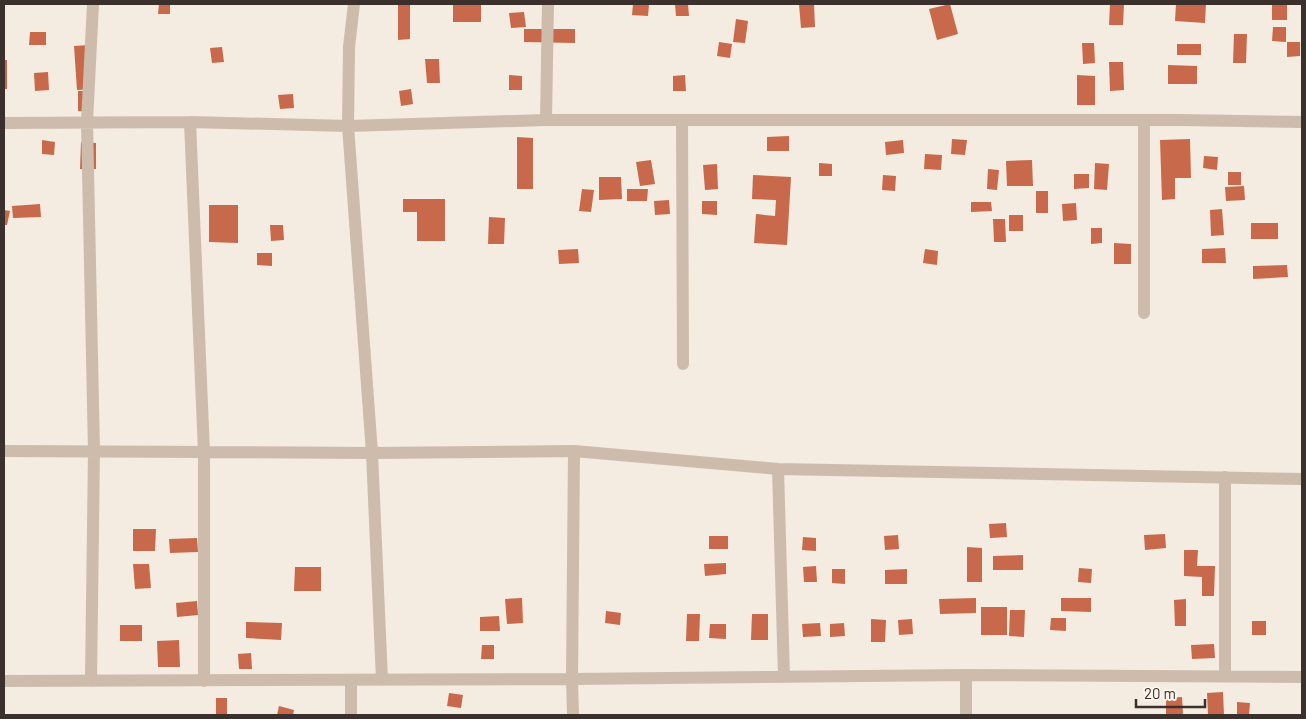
<svg xmlns="http://www.w3.org/2000/svg" width="1306" height="719" font-family="Barlow,sans-serif">
  <style>
    .building { fill: #c8694b }
    .lines { fill: none; stroke-linecap: round; stroke-linejoin: round }
    .minor { stroke: #cdbbac; stroke-width: 12 }
  </style>
  <rect width="100%" height="100%" fill="#f4ebe1"/>
  <path class="building" d="M159,4h11v10h-12z
    M398,4h12v35l-12,1z
    M453,4h28v18h-28z
    M633,4h16l-1,12 -16,-1z
    M675,4h13l1,12h-13z
    M799,4h15l1,23 -14,1z
    M950,4l8,30 -21,6 -8,-31z
    M1110,4h14l-1,21h-14z
    M1176,4h30l-1,19 -30,-2z
    M1272,4h15v16h-15z
    M524,12l2,15 -15,1 -2,-15z
    M736,19l12,2 -3,22 -12,-1z
    M1273,27h13v15l-14,-1z
    M524,29h51v14l-51,-1z
    M30,32h16v13h-17z
    M1234,34h13l-1,29h-13z
    M719,42l13,2 -2,14 -13,-2z
    M1287,42h13v14l-13,1z
    M1082,43h12l1,20 -12,1z
    M1177,44h24v11h-24z
    M89,45l3,44 -15,1 -3,-44z
    M222,47l2,15 -12,1 -2,-15z
    M425,59h14l1,24h-13z
    M4,60h3v29h-3z
    M1109,62h14l1,28 -14,1z
    M1168,65l29,1v18h-29z
    M48,72l1,18 -14,1 -1,-18z
    M509,75l13,1v14h-13z
    M685,75l1,16h-13v-15z
    M1077,75l18,1v29h-18z
    M411,89l2,15 -12,2 -2,-15z
    M78,91h13v21l-13,-1z
    M293,94l1,14 -14,1 -2,-14z
    M789,136v15h-22v-14z
    M517,137l16,1v51h-16z
    M952,139l15,1 -2,15 -14,-1z
    M1190,139l1,39h-16v21l-13,1 -2,-60z
    M42,140l13,2 -1,13 -12,-1z
    M903,140l1,13 -18,2 -1,-13z
    M81,142l15,1v26h-16z
    M925,154l17,1 -1,15 -17,-1z
    M1204,156l14,1 -1,13 -14,-2z
    M651,160l4,24 -15,2 -4,-24z
    M1032,160l1,26h-26l-1,-25z
    M819,163l13,1v12h-13z
    M1095,163l14,1 -2,26 -13,-1z
    M717,164l1,25 -13,1 -2,-25z
    M988,169l11,1 -2,20 -10,-1z
    M1228,172h13v13h-13z
    M1074,174h15v14l-15,1z
    M753,175l38,2 -4,68 -33,-2 2,-29 19,2 1,-16 -24,-1z
    M883,175l13,1 -1,15 -13,-1z
    M599,177h22l1,22 -23,1z
    M1244,186l1,14 -19,1 -1,-14z
    M582,189l12,1 -3,22 -12,-1z
    M627,189h21l-1,12h-20z
    M1036,191h12v22h-12z
    M403,199h42v42h-28v-29h-14z
    M669,200l1,14 -15,1 -1,-14z
    M702,201h15v14l-15,-1z
    M971,202h20l1,9 -21,1z
    M1076,203l1,17 -14,1 -1,-17z
    M40,204l1,13 -28,1 -1,-12z
    M209,205h29v38l-29,-1z
    M1222,209l2,26 -13,1 -1,-26z
    M4,210l6,1 -3,14h-3z
    M1009,215h14v16h-14z
    M489,217l16,1 -1,26h-16z
    M993,219h12l1,23h-12z
    M1251,223h27v16h-27z
    M270,225h13l1,15 -13,1z
    M1091,228h11v15l-11,1z
    M1114,243l17,1v20h-17z
    M1225,248l1,15h-24v-14z
    M578,249l1,14 -20,1 -1,-14z
    M925,249l13,2 -1,14 -14,-2z
    M257,253h15v13l-15,-1z
    M1287,265l1,12 -35,2v-13z
    M1006,523l1,14 -17,1 -1,-14z
    M133,529h23l-1,22h-22z
    M1165,534l1,14 -21,2 -1,-15z
    M898,535l1,14 -14,1 -1,-14z
    M709,536h19v13h-19z
    M803,537l13,1v13l-14,-1z
    M197,538l1,14 -28,1 -1,-14z
    M967,547l15,1v34h-15z
    M1184,550h14l-1,16h18l-1,30h-12v-19l-18,-1z
    M1023,555v15h-30v-14z
    M726,563v11l-21,2 -1,-12z
    M133,564h16l2,24 -16,1z
    M816,566l1,16h-13l-1,-15z
    M295,567h26v24h-27z
    M1079,568l13,1 -1,14 -13,-1z
    M832,569h13v15l-13,-1z
    M907,569v15h-22v-14z
    M522,598l1,25 -16,1 -2,-25z
    M976,598v15l-36,1 -1,-15z
    M1061,598h30v14l-30,-1z
    M1186,599v27h-11l-1,-26z
    M197,601l1,14 -21,2 -1,-14z
    M981,607h26v28h-26z
    M1010,610h15l-1,27 -15,-1z
    M606,611l15,2 -1,12 -15,-2z
    M687,614h13l-1,27h-13z
    M752,614h16v26h-17z
    M499,616l1,15h-20v-14z
    M1051,618h15v13l-16,-1z
    M871,619l15,1 -1,22h-14z
    M912,619l1,15 -14,1 -1,-15z
    M1252,621h14v14h-14z
    M246,622l36,1 -1,17 -35,-2z
    M820,623l1,13 -18,1 -1,-13z
    M844,623l1,13 -15,1v-13z
    M710,624h16v15l-17,-1z
    M120,625h22v16h-22z
    M179,640l1,27h-22l-1,-26z
    M1214,644l1,14 -23,1 -1,-14z
    M482,645h12v14h-13z
    M251,653l1,16h-13l-1,-15z
    M1223,692l1,23h-16l-1,-22z
    M449,693l14,2 -2,13 -14,-2z
    M1182,697l1,18h-17v-17z
    M216,698h11v17h-11z
    M1237,702l13,1 -1,12h-12z
    M279,706l15,4 -1,5h-16z"/>
  <g class="lines">
    <path class="minor" d="M354,4l-5,43 -1,79 24,327 10,227
      M546,120l2,-116
      M682,120l1,244
      M1144,120v193
      M190,122l14,330v229
      M4,123l186,-1 158,4 198,-6h633l123,2
      M4,451l368,2 202,-2 204,18 524,10
      M778,469l6,208
      M1225,477v199
      M966,675v40
      M351,680v35
      M4,681l568,-2 394,-4 336,2
      M91,681l3,-230 -7,-329 6,-118
      M573,715l-1,-36 2,-228"/>
  </g>
  <rect width="1306" height="719" fill="none" stroke="#3b302b" stroke-width="10"/>
  <path d="M1136 699v8h69v-8" fill="none" stroke="#3b302b" stroke-width="2.5"/>
  <text x="1144" y="699" font-size="15" fill="#3b302b" stroke="#fbf5ee" stroke-width="4" paint-order="stroke">20 m</text>
</svg>
